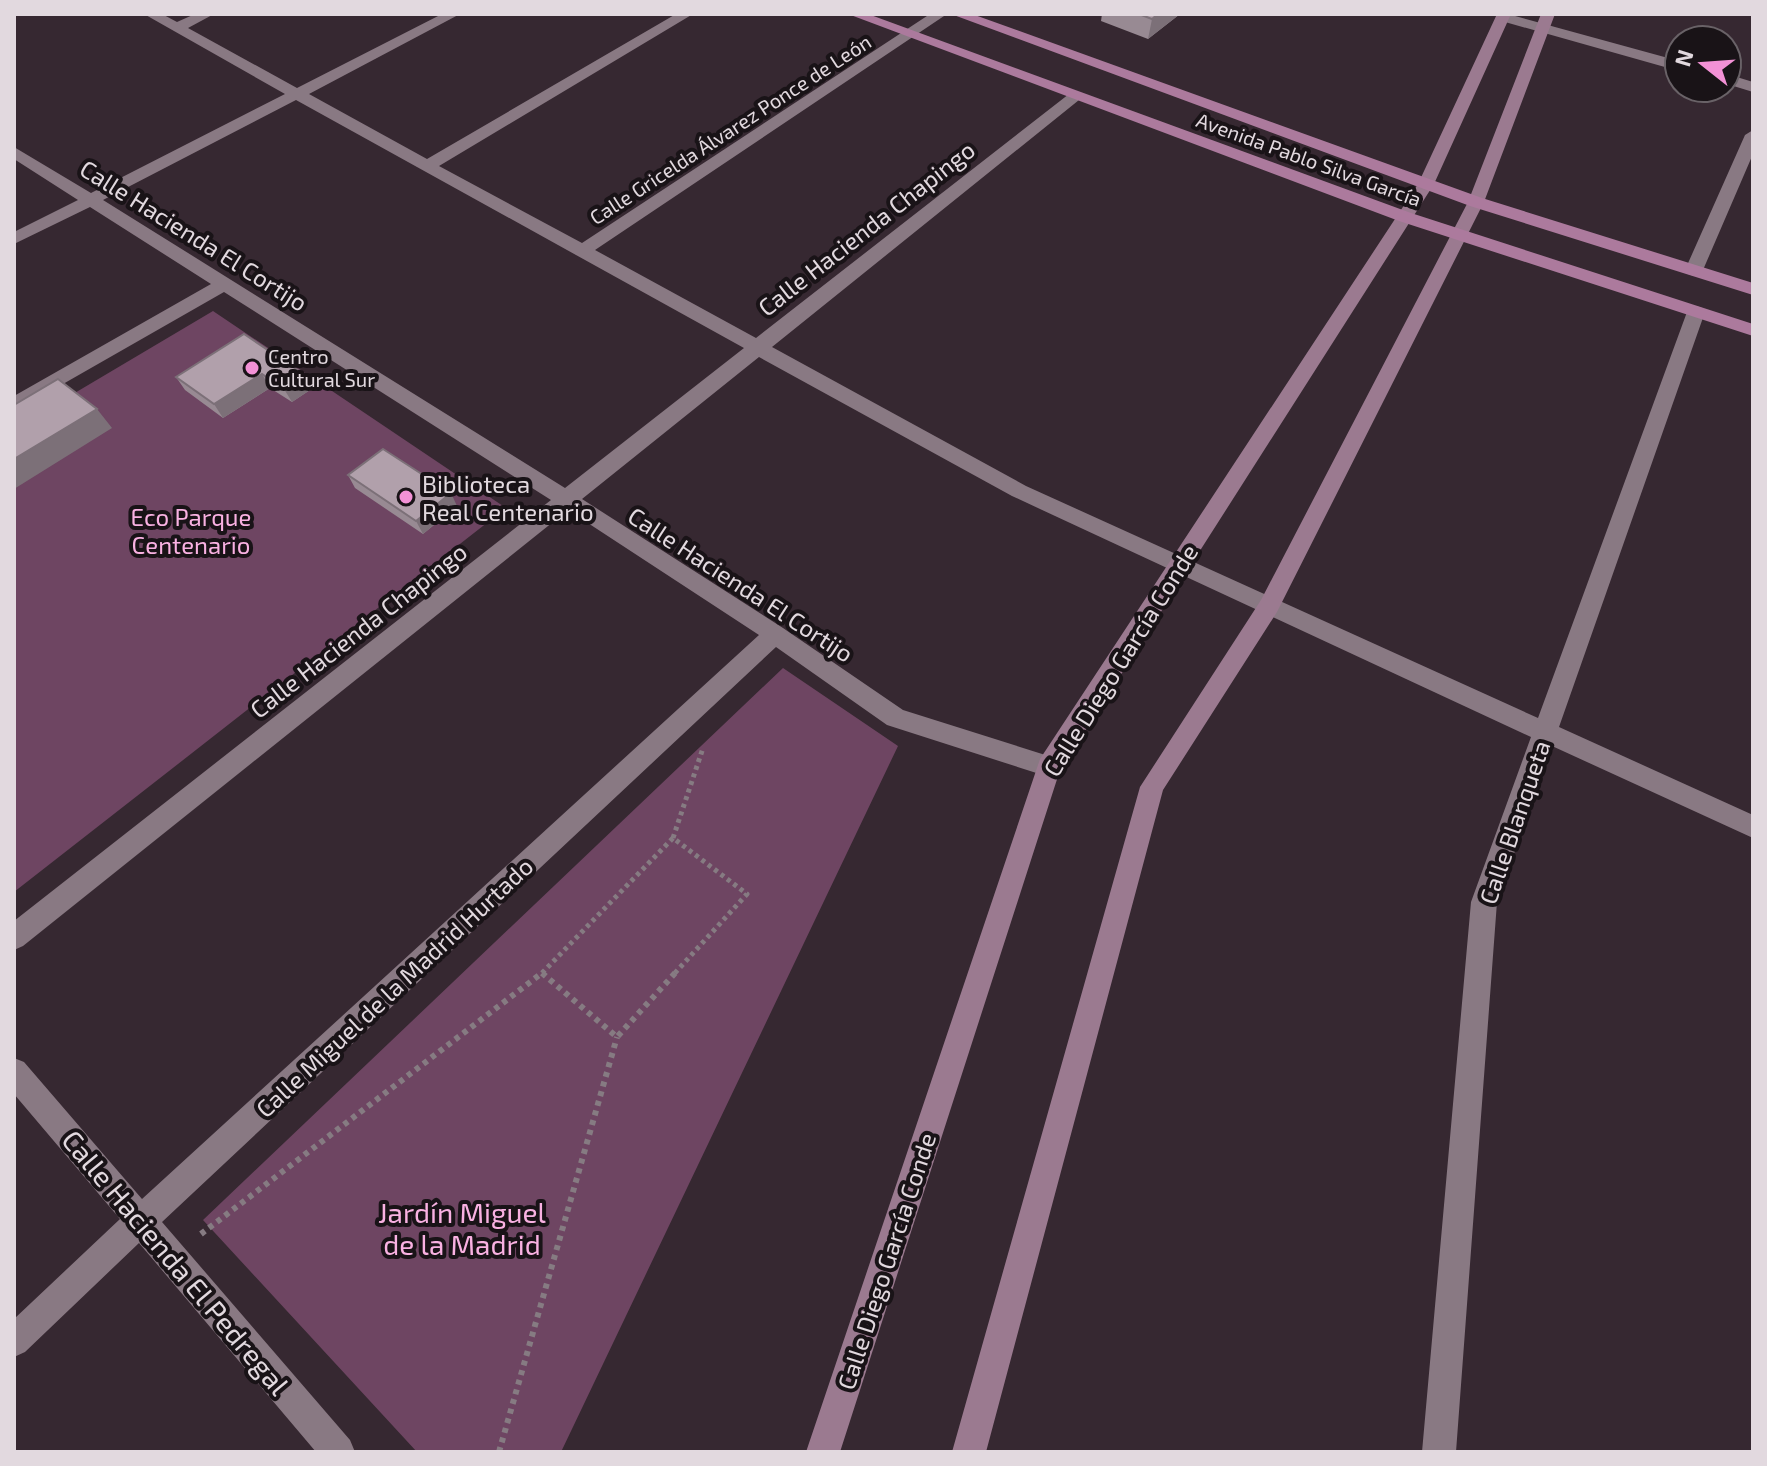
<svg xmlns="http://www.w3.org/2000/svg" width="1767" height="1466" font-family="'Exo 2',sans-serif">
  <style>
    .green { fill: #6e4562 }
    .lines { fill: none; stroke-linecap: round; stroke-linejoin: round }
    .path-far1 { stroke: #867b82; stroke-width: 5; stroke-dasharray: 4 4; stroke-linecap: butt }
    .path { stroke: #867b82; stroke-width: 6; stroke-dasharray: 5 5; stroke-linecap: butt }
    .street { fill: #897983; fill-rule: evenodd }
    .secondary { fill: #9b7a90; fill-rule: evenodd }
    .primary { fill: #ac7a9d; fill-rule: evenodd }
    .wall { fill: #988a93 }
    .shaded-wall { fill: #7c7078 }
    .building { fill: #b1a0ab; stroke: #7c7078; stroke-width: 2 }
    .poi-dot { fill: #f391d6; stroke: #191317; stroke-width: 3 }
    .labels { text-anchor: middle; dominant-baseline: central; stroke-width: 8; stroke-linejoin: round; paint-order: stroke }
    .far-street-label { font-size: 20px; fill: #e2d9df; stroke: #191317 }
    .far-poi-label { font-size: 20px; fill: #e2d9df; stroke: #191317; text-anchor: start }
    .street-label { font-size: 24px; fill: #e2d9df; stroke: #191317 }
    .poi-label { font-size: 24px; fill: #e2d9df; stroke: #191317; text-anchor: start }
    .park-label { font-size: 24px; fill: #f9b1e2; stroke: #191317 }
    .near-park-label { font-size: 28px; fill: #f9b1e2; stroke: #191317 }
    .near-street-label { font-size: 28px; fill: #e2d9df; stroke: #191317 }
  </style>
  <rect width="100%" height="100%" fill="#362831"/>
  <path class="green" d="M213,311l293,197 -492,384v-463z
    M783,668l115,78 -337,706h-144l-214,-232z"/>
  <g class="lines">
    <path class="path-far1" d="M673,838l30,-90
      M542,973l131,-135 74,56 -73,80"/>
    <path class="path" d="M542,973l75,64 59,-65
      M201,1234l341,-261
      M499,1452l118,-415"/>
    <path class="street" d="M144,14h18l15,8 18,-8h19l-26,14 109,60 145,-74h18l-151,80 118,65 249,-145h17l-254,152 143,77 348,-229h17l-352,236 161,88 313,-244h10v6l-307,247 254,139 512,232 149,-406 9,-6 6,2 3,4 -146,415 194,88v23l-201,-92 -55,156 -41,550h-34l49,-550 60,-165 -519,-241 -253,-139 -177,142 201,129 120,82 155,49 3,7 -3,7 -9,4 -162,-52 -111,-78 -614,575 188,218 5,12h-39l-177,-209 -114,109 -11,5v-38l106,-100 -106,-125v-36l10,4 118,137 617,-564 -191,-125 -545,436 -9,4v-29l537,-421 -327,-208 -210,120v-16l197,-112 -121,-77 -76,37v-12l64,-32 -64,-41v-12l77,46 194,-99zM296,100l448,248 -179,140 -462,-288z
      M1498,14h10l171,47v10l-181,-51z
      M1727,74l26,8v10l-26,-8z
      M1753,130v24l-50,116 -9,6 -6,-2 -3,-4 60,-135z"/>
    <path class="secondary" d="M1497,14h14l-77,170 -374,586 -220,682h-34l234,-693 378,-575z
      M1541,14h14l-71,188 -207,410 -114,178 -177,662h-34l188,-665 121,-187 207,-398z"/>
    <path class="primary" d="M848,14h20l543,199 342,111v12l-354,-115z
      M951,14h21l510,184 271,85v12l-283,-89z"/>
  </g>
  <path class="wall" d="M1102,14h78l-32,25 -47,-18z
    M244,334l61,41 8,13 -21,14 -22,-14 -47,30 -38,-28 -9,-13z
    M348,475l109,31 -34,28 -68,-46z"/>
  <path class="shaded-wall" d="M1158,14h22l-32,25 4,-20z
    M262,374l8,14 -47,30 -9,-14z
    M305,375l8,13 -21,14 -8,-13z
    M97,409l15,19 -98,61v-30z
    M451,493l6,13 -34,28 -7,-13z"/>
  <path class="building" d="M1139,14h19l-6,5z
    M244,334l61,41 -21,14 -22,-15 -48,30 -38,-27z
    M58,379l39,30 -83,50v-54z
    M383,449l68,44 -35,28 -68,-46z"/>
  <g class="poi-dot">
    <circle cx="252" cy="368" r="8"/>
    <circle cx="406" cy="497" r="8"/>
  </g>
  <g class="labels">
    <g class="far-street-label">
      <text transform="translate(730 129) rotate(-33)">Calle Gricelda Álvarez Ponce de León</text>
      <text transform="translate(1309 159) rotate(20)">Avenida Pablo Silva García</text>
    </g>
    <g class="far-poi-label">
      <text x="268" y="356">Centro<tspan x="268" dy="23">Cultural Sur</tspan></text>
    </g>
    <g class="street-label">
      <text transform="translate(866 228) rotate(-38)">Calle Hacienda Chapingo</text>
      <text transform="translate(194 235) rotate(32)">Calle Hacienda El Cortijo</text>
      <text transform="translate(741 584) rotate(33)">Calle Hacienda El Cortijo</text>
      <text transform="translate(358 630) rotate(-38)">Calle Hacienda Chapingo</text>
      <text transform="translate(1120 660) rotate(-58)">Calle Diego García Conde</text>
      <text transform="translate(1514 822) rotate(-71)">Calle Blanqueta</text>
      <text transform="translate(394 987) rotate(-43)">Calle Miguel de la Madrid Hurtado</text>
      <text transform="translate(886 1261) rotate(-72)">Calle Diego García Conde</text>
    </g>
    <g class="poi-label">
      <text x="422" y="483">Biblioteca<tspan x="422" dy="28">Real Centenario</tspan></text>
    </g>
    <g class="park-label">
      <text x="191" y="516">Eco Parque<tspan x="191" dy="28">Centenario</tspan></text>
    </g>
    <g class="near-park-label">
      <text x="462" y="1212">Jardín Miguel<tspan x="462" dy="32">de la Madrid</tspan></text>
    </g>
    <g class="near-street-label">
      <text transform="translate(176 1262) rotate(50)">Calle Hacienda El Pedregal</text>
    </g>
  </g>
  <rect width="1767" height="1466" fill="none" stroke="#e2d9df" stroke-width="32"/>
  <g transform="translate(1703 64) rotate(287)"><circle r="38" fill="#191317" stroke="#696267" stroke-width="2"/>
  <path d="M0-6L14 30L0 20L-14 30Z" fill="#f391d6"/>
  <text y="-12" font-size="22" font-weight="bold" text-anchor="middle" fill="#e2d9df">N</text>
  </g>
</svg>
